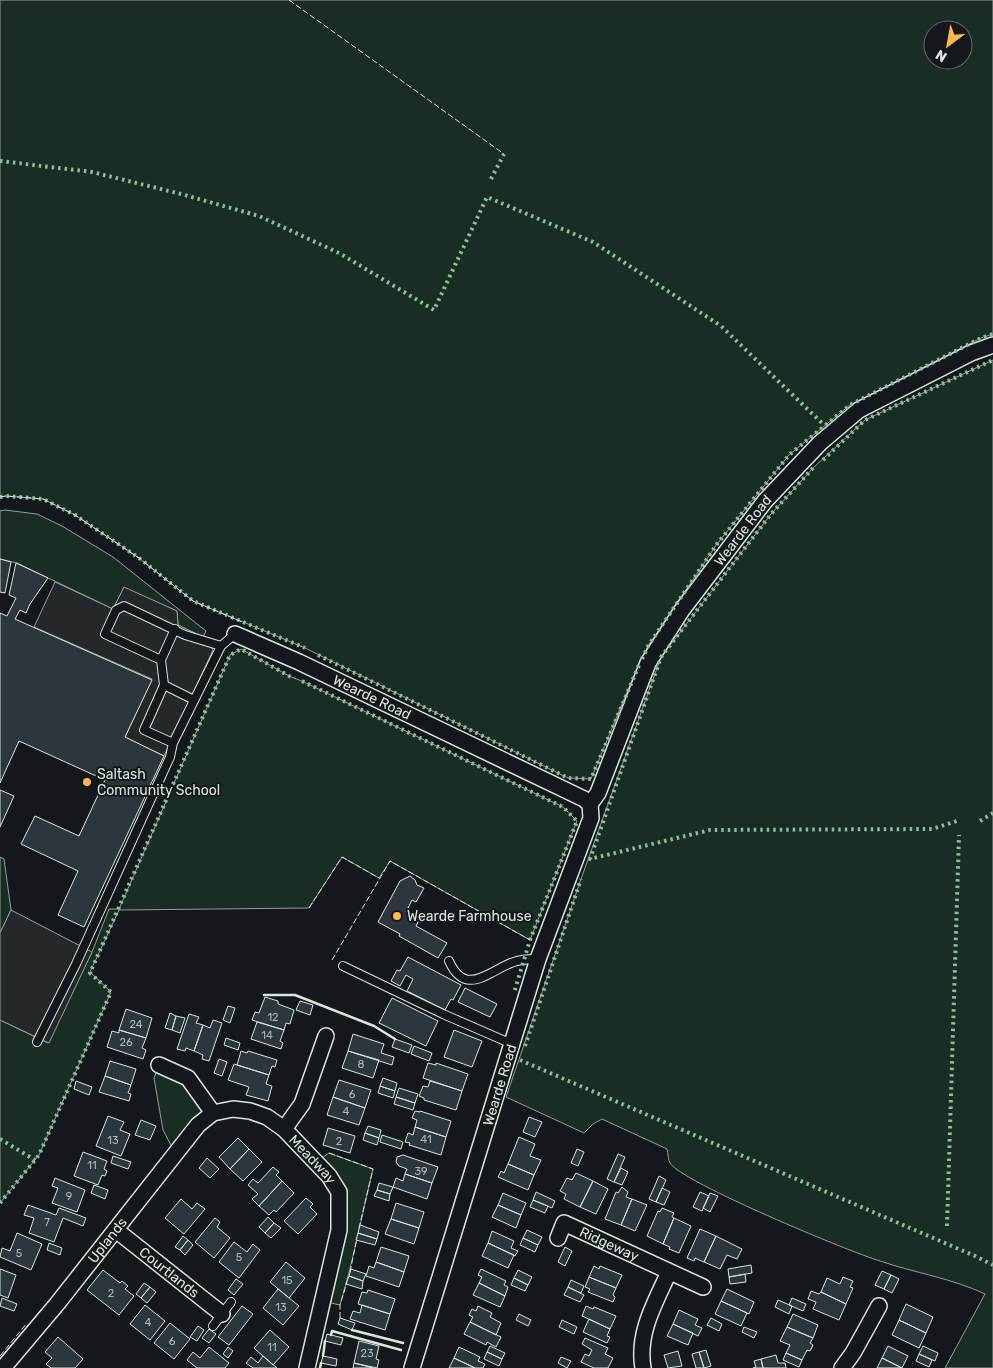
<svg xmlns="http://www.w3.org/2000/svg" width="993" height="1368" font-family="Rubik,sans-serif">
  <style>
    .green { fill: #1a2d24; stroke: #939e99; fill-rule: evenodd }
    .parking { fill: #24282b; stroke: #939e99 }
    .building { fill: #2c363c; stroke: #d8e6dc }
    .lines { fill: none; stroke-linecap: round; stroke-linejoin: round }
    .lane-casing { stroke: #d8e6dc; stroke-width: 10 }
    .street-casing { stroke: #d8e6dc; stroke-width: 18 }
    .lane { stroke: #14181c; stroke-width: 8 }
    .street { stroke: #14181c; stroke-width: 15 }
    .hedge { stroke: #8ac095; stroke-width: 4; stroke-dasharray: 2.5 4; stroke-linecap: butt }
    .fence { stroke: #d8e6dc; stroke-width: 1; stroke-dasharray: 6 2.5; stroke-linecap: butt }
    .wall { stroke: #d8e6dc; stroke-width: 2.5 }
    .poi-dot { fill: #ffb74d; stroke: #14181c; stroke-width: 2 }
    .labels { text-anchor: middle; dominant-baseline: central; stroke-width: 4; stroke-linejoin: round; paint-order: stroke }
    .number-label { font-size: 11px; fill: #adbab4 }
    .street-label { font-size: 14px; fill: #d8e6dc; stroke: #14181c }
    .poi-label { font-size: 14px; fill: #d8e6dc; stroke: #14181c; text-anchor: start }
  </style>
  <rect width="100%" height="100%" fill="#14181c"/>
  <path class="green" d="M0,0h993v334l-12,4 -131,67 -61,50 -72,89 -69,102 -21,46 -36,87 -23,-1 -263,-130 -112,-47 -54,-43 -64,-43 -32,-16 -36,-3 -7,1zM933,30h30v30h-30z
    M993,360v1008h-48l40,-74c-34,-16 -70,-21 -105,-33 -30,-9 -199,-79 -210,-98 -2,-3 -2,-10 -3,-14l-65,-30 -9,5 -9,9 -78,-36 75,-218 80,-222 110,-143 42,-46 52,-48z
    M5,510l32,4 25,12 51,31 93,74 -3,6 -25,-12 -1,-14 -53,-23 -11,21 -96,-46 -17,-4v-48z
    M241,649l50,28 11,4 261,126 14,14 -47,119 -140,-79 -11,17 -37,-21 -33,51 -190,2 -29,62 21,20 -72,163 -39,48v-183l48,23 44,-91 17,-43h10l111,-254z
    M0,857l4,2 7,51 -11,23z
    M159,1065l29,13 25,35 -38,40 -12,-23 -9,-52z
    M329,1153l44,16c-11,46 -20,92 -33,136l-18,-4 17,-109 -23,-30z"/>
  <path class="parking" d="M55,582l58,27 11,-22 53,24 1,14 25,12 10,13 -49,106 -39,-19 27,-58 -118,-52z
    M11,910l81,42 -43,91 -49,-23v-87z"/>
  <path class="building" d="M0,559l11,3 -6,31 -5,-1z
    M16,563l32,15 -18,26 -4,9 -6,-3 -5,9 137,61 -27,57 39,19 -80,171 -26,-12 20,-44 -57,-27 14,-28 44,20 26,-56 -86,-39 -19,42v-170l7,3 9,-18 -7,-3z
    M0,790l14,6 -14,31z
    M410,876l5,4 2,5 7,3 -8,14 -4,-2 -6,12 13,8 -3,6 31,17 -9,15 -39,-22 1,-2 -22,-12 22,-41z
    M408,957l53,28 -8,15 -2,-1 -6,11 -38,-19 6,-12 -7,-4 -6,11 -9,-5 6,-11 3,1z
    M465,988l32,16 -7,13 -32,-15z
    M265,997l13,4v3l16,6 -4,14 -4,-1 -2,7 -32,-10 3,-8 4,1z
    M392,998l46,23 -12,25 -47,-23z
    M300,1001l13,4 -3,10 -14,-5z
    M228,1006l7,2 -5,15 -7,-3z
    M126,1009l26,9 -6,20 -27,-8z
    M170,1013l6,3 -4,14 -7,-2z
    M189,1014l10,3 -3,6 7,2 -9,26 -8,-3 -1,3 -8,-2z
    M176,1016l9,2 -5,15 -8,-3z
    M213,1020l9,3 -13,38 -7,-2 1,-4 -9,-4 9,-26 7,3z
    M257,1022l27,8 -4,11 3,2 -2,6 -30,-10z
    M119,1030l27,8 -4,10 4,2 -3,9 -36,-12 5,-16 7,2z
    M454,1030l28,11 -10,26 -28,-10z
    M353,1034l31,10 -3,9 13,4 -2,8 -44,-14z
    M226,1038l14,5 -2,7 -14,-5z
    M395,1039l17,6 -3,8 -17,-6z
    M414,1046l18,7 -3,8 -18,-7z
    M241,1051l6,2 1,-2 29,9 -2,7 -3,-1 -3,9 -32,-10z
    M348,1051l31,9 -6,18 -31,-10z
    M219,1059l8,3 -5,14 -8,-3z
    M110,1061l26,8 -5,16 -26,-9z
    M428,1063l8,2v-2l32,11 -6,17 -39,-13z
    M234,1064l35,11 -3,9 6,2 -4,15 -22,-6 3,-8 -21,-7z
    M105,1076l26,9 -3,8 3,1 -2,7 -30,-9z
    M383,1078l14,5 -2,8 -15,-5z
    M339,1080l32,10 -6,18 -32,-11z
    M76,1081l16,6 -3,8 -15,-6z
    M430,1081l32,10 -6,19 -32,-10v-2l-5,-2 4,-10 5,1z
    M380,1086l15,5 -2,7 -15,-5z
    M399,1088l19,6 -3,9 -19,-6z
    M333,1097l32,11 -6,17 -32,-10z
    M396,1097l19,6 -2,7 -19,-6z
    M415,1111l5,1v-1l31,10 -5,16 -31,-10 2,-7 -5,-2z
    M108,1116l16,6 -4,8 10,4 -9,22 -25,-10z
    M529,1117l13,5 -7,15 -12,-5z
    M141,1120l15,6 -6,14 -15,-5z
    M368,1126l13,4 -2,8 -14,-5z
    M415,1127l31,10 -5,18 -32,-10 1,-2 -5,-1 3,-9 5,2z
    M328,1128l27,8 -5,17 -27,-8z
    M365,1133l14,5 -2,7 -14,-5z
    M382,1135l21,7 -2,7 -21,-7z
    M519,1137l16,7 -5,12 11,4 -7,15 -26,-11z
    M238,1138l11,11 -19,20 -11,-12z
    M249,1149l13,13 -19,19 -13,-12z
    M577,1149l7,3 -6,14 -7,-3z
    M83,1152l24,9 -3,8 3,2 -2,5 -3,-1 -4,10 -24,-9z
    M618,1154l7,3 -11,25 -7,-3z
    M403,1155l35,12 -6,16 -27,-9 2,-5 -8,-3 -3,-4 1,-5z
    M113,1156l18,6 -3,7 -17,-6z
    M207,1158l12,11 -9,9 -11,-10z
    M508,1164l26,11 -6,15 -30,-13 3,-6 3,2z
    M273,1167l6,5 -3,3 6,6 -23,25 -7,-7 6,-5 -10,-9 5,-6 5,4z
    M621,1168l7,4 -6,13 -8,-3z
    M576,1173l17,8 -13,26 -16,-8 2,-5 -6,-3 7,-13 5,2z
    M405,1174l27,9 -5,16 -34,-12 3,-9 7,3z
    M659,1176l7,4 -10,22 -7,-3z
    M55,1178l30,12 -8,22 -25,-9 6,-15 -6,-2z
    M282,1181l12,12 -18,19 -2,-2 -5,5 -10,-9z
    M593,1181l15,8 -12,25 -16,-7z
    M379,1183l14,4 -3,7 -13,-4z
    M94,1185l14,5 -3,9 -14,-6z
    M622,1187l6,5 -2,5 6,2 -11,26 -16,-6 11,-27 2,1z
    M662,1188l8,4 -6,13 -8,-3z
    M377,1190l13,4 -1,7 -15,-5z
    M536,1192l19,9 -3,7 -19,-8z
    M700,1192l9,4 -7,15 -9,-4z
    M503,1193l23,10 -5,12 -23,-10z
    M710,1193l8,3 -8,16 -7,-4z
    M306,1198l7,6 -3,3 7,7 -19,20 -14,-13z
    M181,1199l11,10 5,-6 8,6 -21,25 -19,-16z
    M632,1199l15,6 -12,26 -14,-6z
    M533,1200l15,6 -3,7 -15,-6z
    M396,1203l28,9 -5,16 -28,-9z
    M28,1205l28,10 3,-7 27,10 -3,8 -20,-8 -9,24 -25,-9 5,-15 -10,-3z
    M498,1205l23,10 -5,13 -24,-11z
    M662,1208l12,5 -2,4 2,1 -11,26 -16,-8 11,-25 2,1z
    M268,1217l6,6 -9,10 -6,-6z
    M215,1218l5,4 -3,5 13,11 -16,20 -19,-16z
    M674,1218l17,8 -12,27 -10,-4 1,-2 -7,-3z
    M391,1219l28,9 -5,16 -29,-10z
    M274,1223l7,5 -10,10 -6,-5z
    M360,1225l19,7 -2,7 -19,-6z
    M700,1229l16,7 -12,26 -9,-4 -1,3 -7,-3z
    M527,1230l15,7 -4,8 -15,-7z
    M492,1231l22,10 -3,7 7,3 -3,5 -27,-13z
    M17,1233l25,11 -11,26 -31,-13 2,-9 8,3z
    M358,1233l19,6 -2,6 -19,-5z
    M183,1236l5,4 -8,10 -5,-3z
    M716,1236l26,13 -5,10 -10,-4 -7,14 -16,-7z
    M523,1238l15,7 -3,7 -15,-7z
    M188,1240l5,5 -8,10 -5,-5z
    M234,1242l13,10 6,-8 7,6 -21,28 -20,-16z
    M49,1243l13,5 -2,7 -13,-5z
    M488,1243l26,12 -6,13 -26,-12z
    M381,1247l28,9 -5,16 -28,-10z
    M565,1247l7,4 -7,15 -7,-4z
    M286,1262l19,16 -16,20 -19,-16z
    M376,1262l28,10 -5,15 -33,-11 3,-10 5,2z
    M751,1265l1,8 -23,4 -1,-8z
    M594,1266l5,3 1,-3 22,9 -6,13 -27,-11z
    M0,1269l16,6 -8,23 -8,-3z
    M351,1269l15,5 -3,7 -14,-5z
    M481,1269l25,12 -2,4 4,2 -3,9 -26,-13 3,-6 -4,-2z
    M103,1270l17,13 2,-2 6,5 -3,3 9,7 -15,19 -32,-25z
    M518,1270l14,7 -4,8 -14,-7z
    M882,1271l9,4 -7,14 -9,-4z
    M745,1274l1,8 -16,2 -1,-7z
    M891,1275l8,4 -7,14 -8,-4z
    M349,1276l14,5 -1,8 -16,-5z
    M589,1277l27,11 -3,7 2,2 -2,5 -25,-10 2,-3 -5,-2z
    M843,1277l10,4 -3,6 3,1 -7,16 -25,-12 6,-14 13,6z
    M514,1278l14,7 -3,6 -14,-6z
    M236,1279l7,5 -9,11 -6,-5z
    M571,1280l13,6 -3,7 -13,-6z
    M144,1283l6,4 -9,11 -5,-4z
    M479,1283l26,13 -5,11 -27,-12z
    M150,1287l6,5 -9,11 -6,-5z
    M568,1287l16,8 -4,7 -16,-7z
    M278,1289l21,17 -16,19 -20,-17z
    M727,1289l27,13 -5,12 -28,-13z
    M368,1290l27,9 -5,15 -32,-10 4,-12 5,1z
    M811,1291l8,3 2,-2 25,12 -7,16 -26,-11 3,-7 -8,-3z
    M2,1298l15,6 -3,7 -14,-5z
    M792,1298l14,6 -3,7 -14,-6z
    M778,1300l14,6 -3,8 -14,-7z
    M721,1301l26,12 -6,13 -26,-12z
    M906,1304l27,13 -7,16 -27,-13z
    M145,1305l20,16 -15,19 -20,-16z
    M362,1305l28,9 -5,16 -35,-11 3,-8 7,2z
    M242,1306l11,8 -24,31 -11,-8z
    M478,1306l14,7 -2,4 11,6 -5,12 -26,-13 3,-5 -4,-2 3,-6 4,2z
    M586,1306l7,3 1,-2 22,9 -6,13 -28,-13z
    M679,1310l19,9 -3,6 7,3 -4,8 -25,-12z
    M519,1314l12,6 -3,6 -12,-6z
    M793,1314l25,11 -5,13 -26,-11z
    M340,1318l15,5 -3,7 -14,-6z
    M711,1318l11,6 -3,7 -12,-6z
    M589,1319l21,10 -3,7 3,1 -3,6 -24,-11z
    M562,1320l15,7 -3,7 -15,-7z
    M899,1320l27,13 -7,15 -27,-13z
    M470,1322l31,15 -5,10 -9,-5 -1,3 -22,-11z
    M170,1323l20,16 -16,20 -20,-16z
    M673,1324l20,9 -5,12 -21,-9z
    M198,1326l6,4 -7,11 -7,-4z
    M744,1327l13,5 -3,6 -12,-6z
    M787,1327l26,11 -3,5 3,2 -3,6 -3,-1 -5,10 -16,-7 4,-8 -10,-4z
    M209,1329l7,5 -7,9 -7,-5z
    M270,1330l19,17 -16,18 -19,-17z
    M327,1334l16,4 -2,7 -16,-4z
    M58,1337l25,22 -8,9h-24l-5,-4 6,-6 -7,-6z
    M585,1338l23,10 -3,6 8,4 -5,10h-14l-13,-6 4,-8 4,2 3,-6 -10,-6z
    M359,1341l20,5 -3,13 3,1 -2,8 -23,-5z
    M490,1346l15,7 -3,6 -15,-7z
    M888,1346l20,10 -6,12 -20,-10z
    M923,1346l15,7 -3,8 -16,-7z
    M209,1347l20,16 -4,5h-28l-10,-8 6,-8 7,6z
    M228,1347l5,4 -5,7 -5,-4z
    M459,1347l21,10 -2,4 7,3 -2,4h-8l-21,-10z
    M706,1350l5,16 -7,2 -5,-16z
    M678,1351l4,15 -14,2 -4,-13z
    M487,1352l15,7 -3,7 -15,-7z
    M699,1352l5,16h-8l-4,-14z
    M786,1353l16,7 -3,7 -16,-7z
    M919,1354l13,6 -3,7 -13,-6z
    M776,1355l2,8h7l1,5h-23l-2,-9z
    M263,1356l14,12h-24l-7,-5 5,-6 7,6z
    M323,1356l14,3 -1,7 -15,-3z
    M561,1357l10,4 -4,7 -9,-5z
    M454,1358l21,10h-26z
    M882,1358l20,10h-25z
    M761,1359l2,9h-10l3,-1 -2,-6z
    M354,1363l19,5h-20z"/>
  <g class="lines">
    <defs>
      <path id="lane" d="M161,660l-56,-26 11,-24 8,-4 61,29 36,11
        M164,685l30,15
        M173,743l-29,-13 20,-45 -3,-25 14,-31
        M449,961c16,36 39,11 62,2 9,-4 18,-4 27,-4
        M343,966l100,48 69,30
        M37,1042l39,-78 94,-207 3,-14 48,-97 14,-12
        M213,1326l18,-24"/>
      <g id="street">
        <path id="s1" d="M235,634l64,28 285,137 6,5 1,14 -53,141 -126,409"/>
        <path id="s2" d="M590,804l8,-11 50,-130 34,-53 83,-109 55,-58 39,-33 112,-57 22,-8"/>
        <path d="M159,1065l29,13 25,35"/>
        <path d="M284,1129l18,-25 24,-68"/>
        <path id="s3" d="M116,1230l106,84"/>
        <path id="s4" d="M558,1238l6,-15 139,64"/>
        <path id="s5" d="M3,1368l54,-64 141,-179 15,-12 20,-4 17,2 17,6 17,12 45,47 10,16v38l-32,138"/>
        <path d="M643,1368c-6,-35 12,-65 26,-96"/>
        <path d="M842,1368l11,-15 26,-47"/>
      </g>
    </defs>
    <use href="#lane" class="lane-casing"/>
    <use href="#street" class="street-casing"/>
    <use href="#lane" class="lane"/>
    <use href="#street" class="street"/>
    <path class="hedge" d="M0,161l92,11 89,22 78,22 80,37 95,57 53,-113 106,45 128,84 103,99
      M491,179l13,-25
      M823,460l42,-40 128,-60
      M813,468l-42,46 -110,143 -71,202 120,-29 222,-1 25,-8
      M0,497l6,-1 37,3 32,16 64,43 54,43 112,47
      M318,655l250,123 23,1 48,-114
      M642,659l6,-13 69,-102 72,-89 61,-50 131,-67 12,-4
      M302,681l261,126 14,14 -47,119 -16,53
      M980,821l13,-8
      M525,1046l56,-167
      M520,1060l455,196 18,9
      M0,1139l35,21
      M0,1203l39,-48 72,-163 -21,-19 140,-318 11,-6 50,28
      M947,1226l12,-391"/>
    <path class="fence" d="M289,0l215,154
      M0,497l6,-1 37,3 32,16 64,43 54,43 49,21
      M309,908l33,-51 37,21
      M332,960l58,-99 140,79
      M329,1153l44,16 -14,59
      M350,1272l7,-34
      M340,1318v-13l7,-23
      M0,1356l27,-33"/>
    <path class="wall" d="M264,995h31l79,31 21,13
      M352,1330l51,13
      M331,1335l1,-4 69,19
      M323,1356l2,-15
      M320,1368l1,-5"/>
  </g>
  <g class="poi-dot">
    <circle cx="87" cy="782" r="5"/>
    <circle cx="397" cy="916" r="5"/>
  </g>
  <g class="labels">
    <g class="number-label">
      <text x="273" y="1017">12</text>
      <text x="136" y="1024">24</text>
      <text x="267" y="1035">14</text>
      <text x="126" y="1042">26</text>
      <text x="361" y="1064">8</text>
      <text x="352" y="1094">6</text>
      <text x="346" y="1111">4</text>
      <text x="426" y="1139">41</text>
      <text x="113" y="1140">13</text>
      <text x="339" y="1141">2</text>
      <text x="92" y="1165">11</text>
      <text x="421" y="1171">39</text>
      <text x="69" y="1196">9</text>
      <text x="47" y="1222">7</text>
      <text x="19" y="1253">5</text>
      <text x="239" y="1257">5</text>
      <text x="287" y="1280">15</text>
      <text x="111" y="1293">2</text>
      <text x="281" y="1307">13</text>
      <text x="148" y="1322">4</text>
      <text x="172" y="1341">6</text>
      <text x="272" y="1347">11</text>
      <text x="367" y="1353">23</text>
    </g>
    <g class="street-label">
      <text stroke="none"><textPath href="#s2" startOffset="316">Wearde Road</textPath></text>
      <text stroke="none"><textPath href="#s1" startOffset="151">Wearde Road</textPath></text>
      <text transform="translate(500 1085) rotate(-73)">Wearde Road</text>
      <text stroke="none"><textPath href="#s5" startOffset="449">Meadway</textPath></text>
      <text stroke="none"><textPath href="#s5" startOffset="165">Uplands</textPath></text>
      <text stroke="none"><textPath href="#s4" startOffset="66">Ridgeway</textPath></text>
      <text stroke="none"><textPath href="#s3" startOffset="68">Courtlands</textPath></text>
    </g>
    <g class="poi-label">
      <text x="97" y="774">Saltash<tspan x="97" dy="16">Community School</tspan></text>
      <text x="407" y="916">Wearde Farmhouse</text>
    </g>
  </g>
  <g transform="translate(948 45) rotate(212)"><circle r="24" fill="#14181c" stroke="#626a69"/>
  <path d="M0-4L9 19L0 12L-9 19Z" fill="#ffb74d"/>
  <text y="-8" font-size="14" font-weight="bold" text-anchor="middle" fill="#d8e6dc">N</text>
  </g>
</svg>
